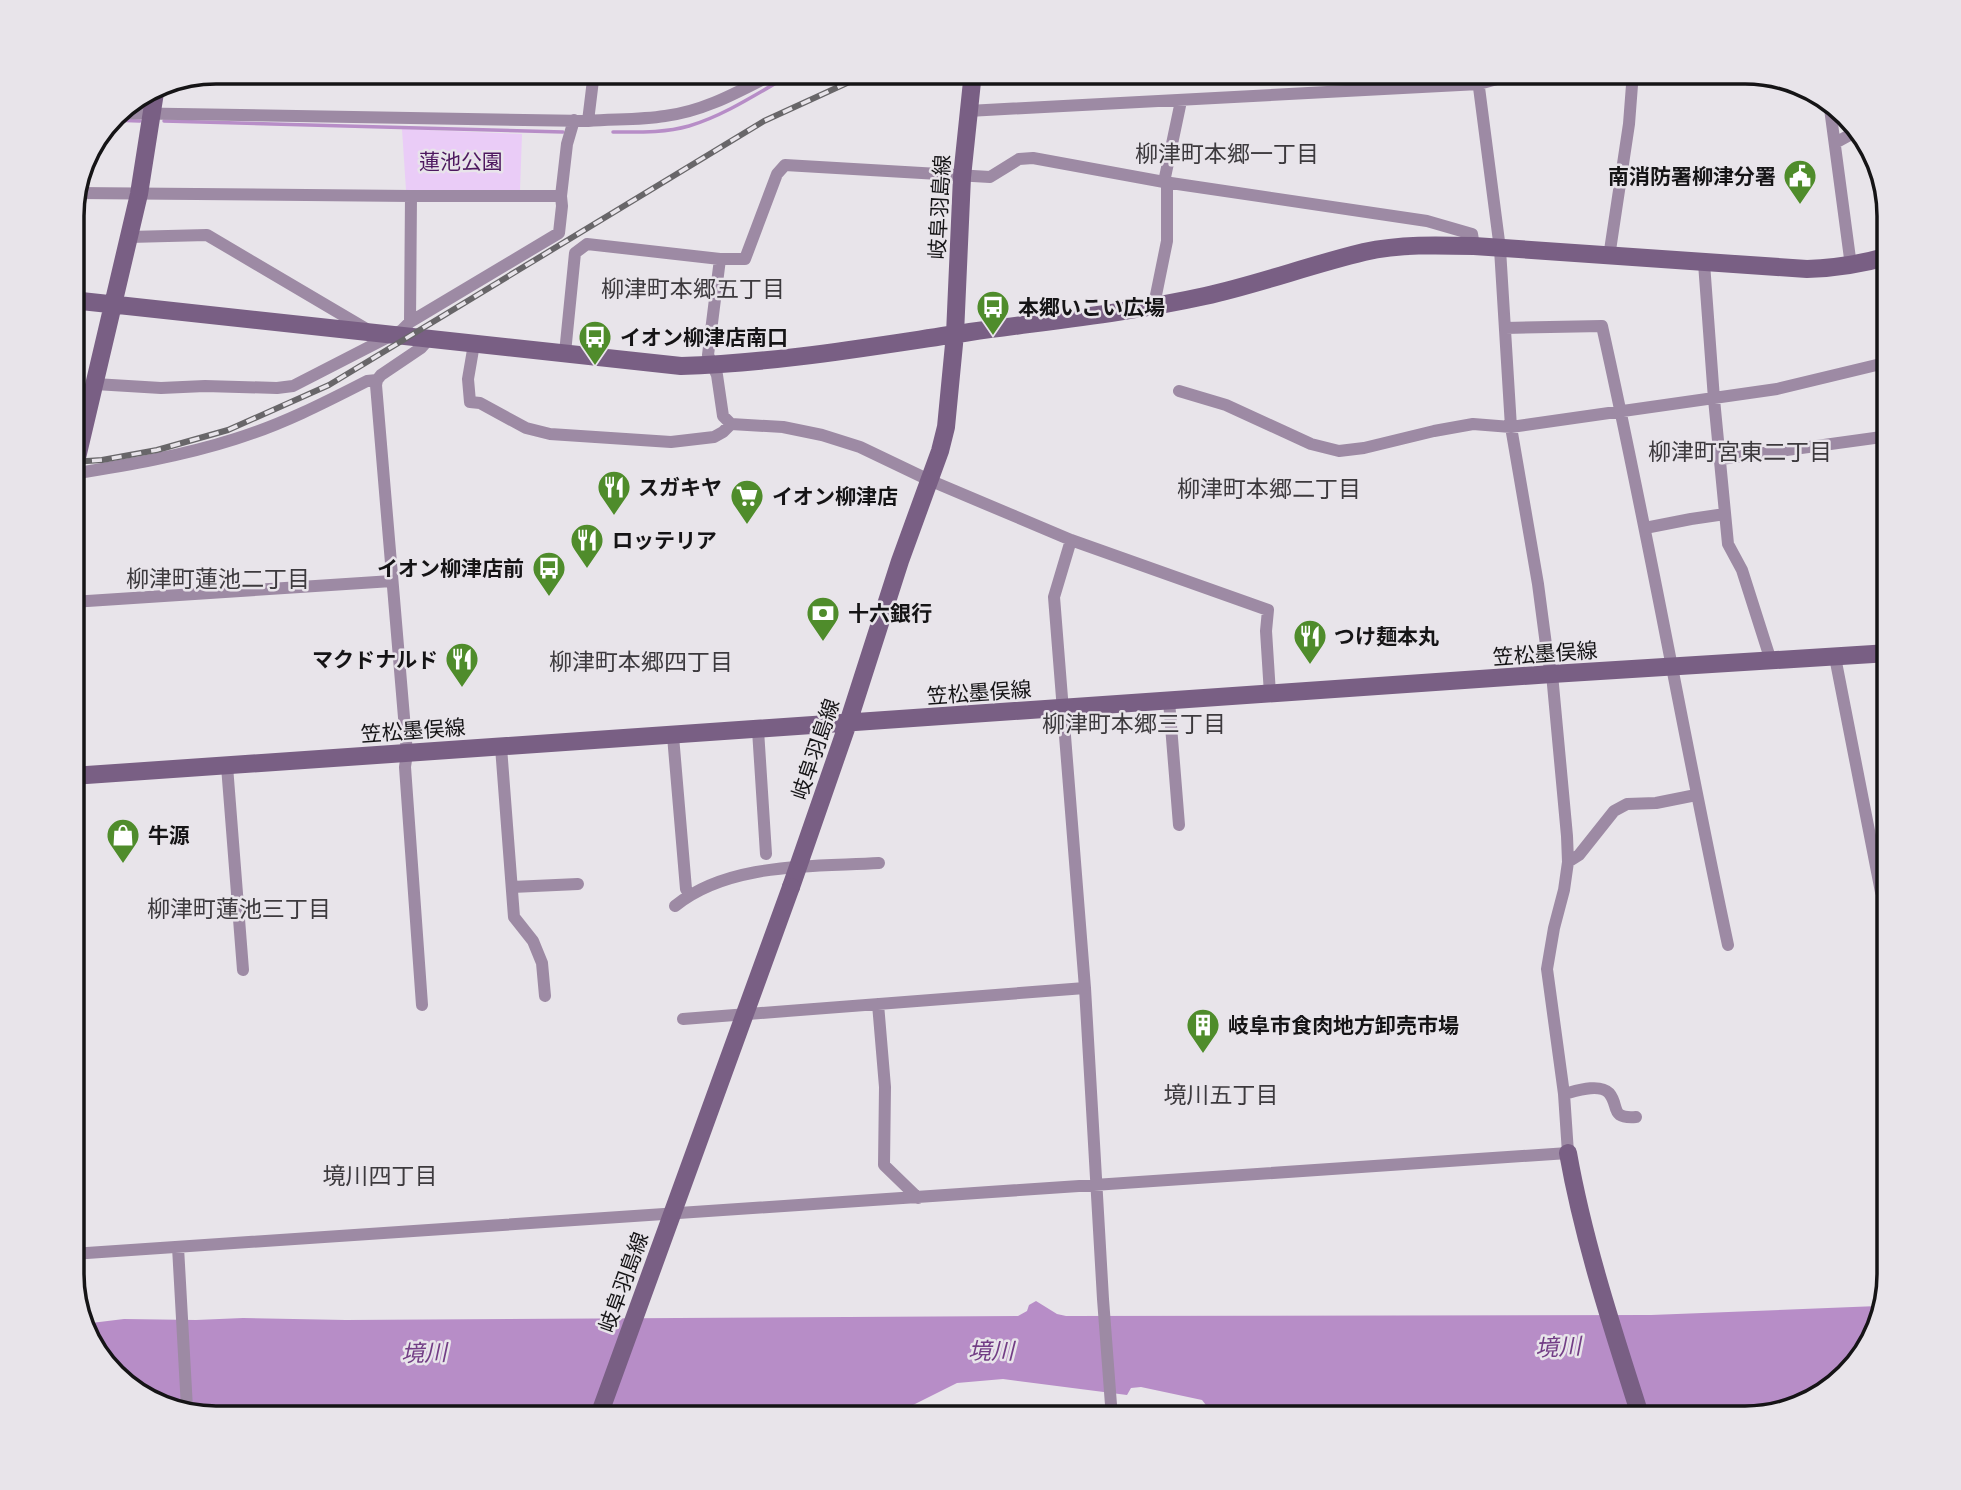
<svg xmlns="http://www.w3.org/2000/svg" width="1961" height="1490" font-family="'IBM Plex Sans','Noto Sans JP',sans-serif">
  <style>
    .green { fill: #eaccf7 }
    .water { fill: #b78dc7 }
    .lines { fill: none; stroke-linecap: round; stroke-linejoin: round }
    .stream { stroke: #b78dc7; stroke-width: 3.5 }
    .street { stroke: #9d8aa4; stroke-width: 12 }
    .secondary { stroke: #795f84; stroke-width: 18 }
    .rail-casing { stroke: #686669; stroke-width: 6 }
    .rail { stroke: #e8e4ea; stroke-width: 3.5; stroke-dasharray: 10; stroke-linecap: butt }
    .secondary-bridge { stroke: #795f84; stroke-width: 18 }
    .labels { text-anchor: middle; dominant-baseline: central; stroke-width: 5; stroke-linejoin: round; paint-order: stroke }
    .park-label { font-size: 21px; fill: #4d185f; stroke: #e8e4ea }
    .poi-label { font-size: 21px; font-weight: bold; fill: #151416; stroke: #e8e4ea; text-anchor: start }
    .street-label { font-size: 21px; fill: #151416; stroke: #e8e4ea }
    .neighbourhood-label { font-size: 23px; fill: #3d3a3e; stroke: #e8e4ea }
    .water-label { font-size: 23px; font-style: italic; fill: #723d85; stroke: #e8e4ea }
    .rim { fill: none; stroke: #151416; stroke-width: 3.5 }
  </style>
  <rect width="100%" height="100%" fill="#e8e4ea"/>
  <path class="green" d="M402,129l120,5 -2,57 -114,-1z"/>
  <path class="water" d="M1036,1301l21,13 9,2 585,-1 227,-9 -19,56 -49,40 -73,5 -129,1 -399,1 -7,-9 -61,-13 -10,1 -4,7 -124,-16 -46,4 -50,25 -447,2 -271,-1 -61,-21 -41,-50 -4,-14 41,-5 72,1 47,-2 103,2 672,-4 9,-5 2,-6z"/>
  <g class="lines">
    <path class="stream" d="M587,83l1,-11
      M111,120l29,1
      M164,121l399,11
      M613,132c25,0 51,1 76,-6 37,-11 72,-35 106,-54"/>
    <path class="street" d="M1829,101l22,165
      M968,111l511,-27 43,-12
      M116,113l472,8c26,-2 52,-1 77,-5 41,-5 76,-26 112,-44
      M588,121l6,-49
      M1835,143l22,-12
      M1164,182l17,-81
      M76,193l335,3h150
      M129,237l78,-2 161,95
      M1609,257l20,-133 4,-52
      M720,259l-12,96 9,20 6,41 8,8 52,3 39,8 38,12 69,33 142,60 197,70 -2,21 4,63
      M1704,263l10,136 14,145 14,26 29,91
      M1154,305l13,-64v-59
      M410,322l1,-126
      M1505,328l97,-2c46,205 82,413 126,619
      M474,344l-6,35 2,23 10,1 46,25 24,6 121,8 43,-5 9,-5 8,-8
      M565,353l10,-100 12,-9 133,15h25l32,-85 8,-9 205,12 29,-18 14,-1 131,24 263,39 45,13 2,12
      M95,384l66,4 44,-2 72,2 16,-2 109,-56 8,-8 149,-89 3,-27 -1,-10 6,-52 7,-24
      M1179,391l47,14 85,39 28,7 25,-3 70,-17 39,-7 38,3 266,-38 112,-27
      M1721,459l168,-23
      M72,474c55,-9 110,-18 163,-35 46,-14 89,-36 132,-58l10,-1
      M1645,528l46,-9 34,-5
      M1071,540l-17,57 31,391 18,311 9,119
      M72,602l320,-21
      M1835,657l46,235
      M1169,701l10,124
      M758,730l8,124
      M673,736l13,153 3,5
      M501,747l13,170 19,24 9,22 3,33
      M227,766l16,204
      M1568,862l11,-7 35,-44 13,-7 29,-1 40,-8
      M512,887l66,-3
      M675,906c54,-44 138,-39 204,-43
      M878,1004l7,83 -1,78 34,33
      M422,1005l-17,-238 2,-14 -31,-368 1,-5 4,-5 40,-27 8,-9
      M683,1019l402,-31
      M1564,1094c12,-3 35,-11 45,-1 11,13 0,26 27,24
      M72,1217l4,37
      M178,1247l9,161
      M72,1254c499,-34 998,-65 1496,-101l-4,-59 -17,-125 7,-41 10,-38 4,-28 -1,-26 -15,-162 -4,-14 -10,-76 -27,-157 -11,-178 -23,-177"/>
    <path class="secondary" d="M72,300l609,66c97,-3 193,-20 289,-34 78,-11 158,-19 235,-36 54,-12 105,-31 159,-44 36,-8 73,-7 110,-6l333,23c28,-1 55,-5 82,-13
      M72,479l67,-285 17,-108
      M72,776l1480,-102 337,-21
      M791,887l57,-164 52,-162 40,-110 6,-24 9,-93 7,-157 11,-105
      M1568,1153c16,90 45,177 73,265"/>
    <defs>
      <path id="rail" d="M72,462l30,-2 55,-10 71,-20 101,-45 435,-264 83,-38 35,-11"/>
    </defs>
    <use href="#rail" class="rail-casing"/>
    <use href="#rail" class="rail"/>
    <path class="secondary-bridge" d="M598,1418l193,-531"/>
  </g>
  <defs>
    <symbol id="civic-pin" viewBox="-11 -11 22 30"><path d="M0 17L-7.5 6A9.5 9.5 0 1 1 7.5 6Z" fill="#4f8c2b" stroke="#e8e4ea"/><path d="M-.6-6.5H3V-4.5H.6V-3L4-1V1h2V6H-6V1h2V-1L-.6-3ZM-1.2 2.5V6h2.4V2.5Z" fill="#fff"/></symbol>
    <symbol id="bus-pin" viewBox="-11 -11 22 30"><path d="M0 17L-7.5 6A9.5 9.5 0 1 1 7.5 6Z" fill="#4f8c2b" stroke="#e8e4ea"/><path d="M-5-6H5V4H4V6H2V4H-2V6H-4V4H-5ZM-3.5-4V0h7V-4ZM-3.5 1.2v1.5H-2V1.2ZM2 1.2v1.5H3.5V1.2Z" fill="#fff"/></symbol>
    <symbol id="restaurant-pin" viewBox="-11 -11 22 30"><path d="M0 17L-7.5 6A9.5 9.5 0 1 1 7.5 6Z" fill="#4f8c2b" stroke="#e8e4ea"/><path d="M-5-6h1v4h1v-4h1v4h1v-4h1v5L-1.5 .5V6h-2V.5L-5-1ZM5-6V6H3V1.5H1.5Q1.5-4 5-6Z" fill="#fff"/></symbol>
    <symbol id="supermarket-pin" viewBox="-11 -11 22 30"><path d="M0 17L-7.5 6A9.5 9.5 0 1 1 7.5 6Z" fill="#4f8c2b" stroke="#e8e4ea"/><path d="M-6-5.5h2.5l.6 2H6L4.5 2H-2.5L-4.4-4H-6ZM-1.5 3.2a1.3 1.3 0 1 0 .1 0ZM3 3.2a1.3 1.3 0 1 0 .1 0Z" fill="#fff"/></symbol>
    <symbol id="bank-pin" viewBox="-11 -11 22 30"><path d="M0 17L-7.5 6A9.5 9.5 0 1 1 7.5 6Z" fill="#4f8c2b" stroke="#e8e4ea"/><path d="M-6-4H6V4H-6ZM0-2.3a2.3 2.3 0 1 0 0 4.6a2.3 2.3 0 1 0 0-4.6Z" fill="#fff"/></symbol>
    <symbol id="shop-pin" viewBox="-11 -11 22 30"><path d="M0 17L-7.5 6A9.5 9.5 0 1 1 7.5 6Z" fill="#4f8c2b" stroke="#e8e4ea"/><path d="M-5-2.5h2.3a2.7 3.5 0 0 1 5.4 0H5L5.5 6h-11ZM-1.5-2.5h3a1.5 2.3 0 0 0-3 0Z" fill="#fff"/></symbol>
    <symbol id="building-pin" viewBox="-11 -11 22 30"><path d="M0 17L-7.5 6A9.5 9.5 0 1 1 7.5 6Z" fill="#4f8c2b" stroke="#e8e4ea"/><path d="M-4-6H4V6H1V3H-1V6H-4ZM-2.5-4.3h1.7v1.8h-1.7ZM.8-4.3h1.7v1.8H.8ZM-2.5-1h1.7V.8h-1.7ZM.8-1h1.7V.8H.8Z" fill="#fff"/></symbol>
  </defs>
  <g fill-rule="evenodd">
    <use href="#civic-pin" x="1781" y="157" width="38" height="52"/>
    <use href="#bus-pin" x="974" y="288" width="38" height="52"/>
    <use href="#bus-pin" x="576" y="318" width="38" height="52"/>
    <use href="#restaurant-pin" x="595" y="468" width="38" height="52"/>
    <use href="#supermarket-pin" x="728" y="477" width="38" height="52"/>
    <use href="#restaurant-pin" x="568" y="521" width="38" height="52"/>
    <use href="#bus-pin" x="530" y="549" width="38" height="52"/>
    <use href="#bank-pin" x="804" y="594" width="38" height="52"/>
    <use href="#restaurant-pin" x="1291" y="617" width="38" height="52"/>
    <use href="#restaurant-pin" x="443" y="640" width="38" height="52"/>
    <use href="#shop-pin" x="104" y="816" width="38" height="52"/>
    <use href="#building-pin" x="1184" y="1006" width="38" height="52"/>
  </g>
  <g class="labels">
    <g class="park-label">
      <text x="461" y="161">蓮池公園</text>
    </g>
    <g class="poi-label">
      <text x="1776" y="176" text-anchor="end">南消防署柳津分署</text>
      <text x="1018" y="307">本郷いこい広場</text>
      <text x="620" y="337">イオン柳津店南口</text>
      <text x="638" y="487">スガキヤ</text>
      <text x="772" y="496">イオン柳津店</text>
      <text x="612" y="540">ロッテリア</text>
      <text x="524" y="568" text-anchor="end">イオン柳津店前</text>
      <text x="848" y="613">十六銀行</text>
      <text x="1334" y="636">つけ麺本丸</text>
      <text x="438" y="659" text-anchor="end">マクドナルド</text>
      <text x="148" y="835">牛源</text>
      <text x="1228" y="1025">岐阜市食肉地方卸売市場</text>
    </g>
    <g class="street-label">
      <text transform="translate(939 207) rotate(-87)">岐阜羽島線</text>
      <text transform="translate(1545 653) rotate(-4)">笠松墨俣線</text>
      <text transform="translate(979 692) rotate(-4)">笠松墨俣線</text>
      <text transform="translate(413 730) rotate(-4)">笠松墨俣線</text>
      <text transform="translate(815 749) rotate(-71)">岐阜羽島線</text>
      <text transform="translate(623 1282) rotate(-70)">岐阜羽島線</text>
    </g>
    <g class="neighbourhood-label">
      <text x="1227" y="153">柳津町本郷一丁目</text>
      <text x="693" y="288">柳津町本郷五丁目</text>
      <text x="1740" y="451">柳津町宮東二丁目</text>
      <text x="1269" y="488">柳津町本郷二丁目</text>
      <text x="218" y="578">柳津町蓮池二丁目</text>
      <text x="641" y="661">柳津町本郷四丁目</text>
      <text x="1134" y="723">柳津町本郷三丁目</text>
      <text x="239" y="908">柳津町蓮池三丁目</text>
      <text x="1221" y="1094">境川五丁目</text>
      <text x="380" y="1175">境川四丁目</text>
    </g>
    <g class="water-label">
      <text transform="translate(1558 1346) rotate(-3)">境川</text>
      <text x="991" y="1350">境川</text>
      <text transform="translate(424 1352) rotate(-2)">境川</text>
    </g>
  </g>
  <path d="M0 0H1961V1490H0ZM216 84H1745A132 132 0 0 1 1877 216V1274A132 132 0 0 1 1745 1406H216A132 132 0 0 1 84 1274V216A132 132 0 0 1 216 84Z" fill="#e8e4ea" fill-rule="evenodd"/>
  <path class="rim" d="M216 84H1745A132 132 0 0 1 1877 216V1274A132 132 0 0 1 1745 1406H216A132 132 0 0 1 84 1274V216A132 132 0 0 1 216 84Z"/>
</svg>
